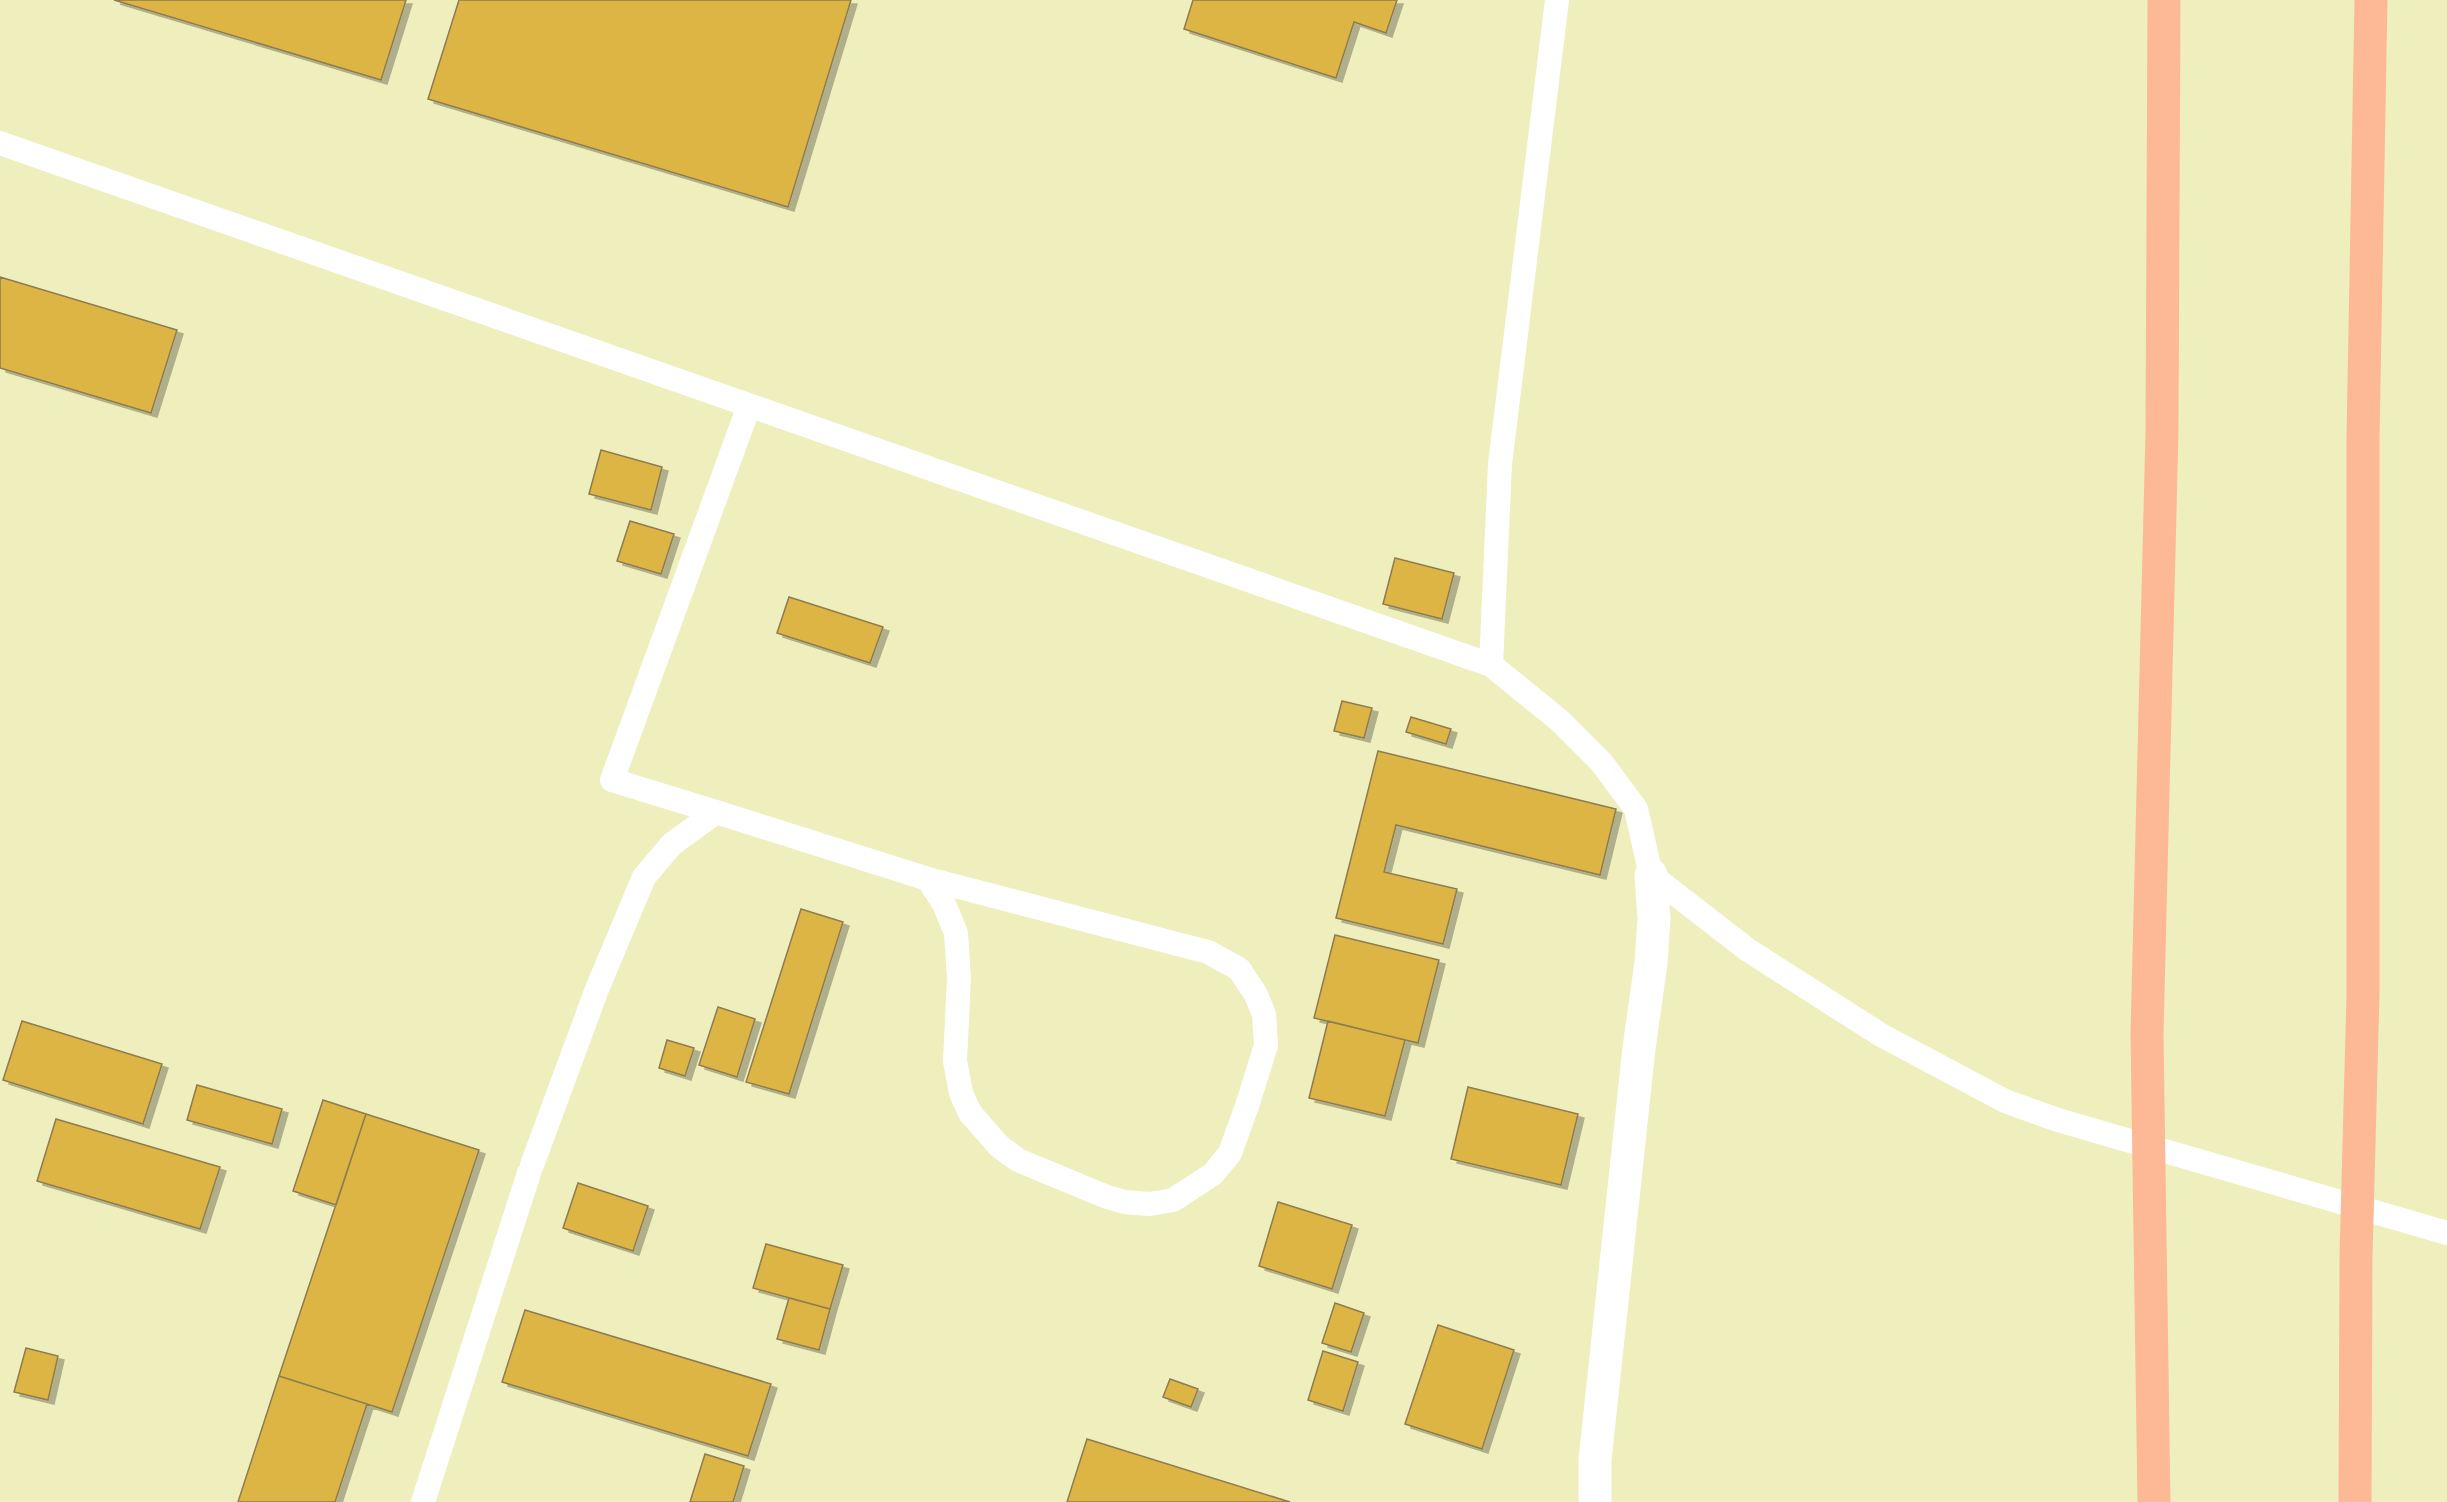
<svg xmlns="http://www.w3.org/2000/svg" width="2447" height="1502" font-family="'Varela Round',sans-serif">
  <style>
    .building { fill: #ddb544; stroke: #8e7c50; stroke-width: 1.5; filter: url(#shadow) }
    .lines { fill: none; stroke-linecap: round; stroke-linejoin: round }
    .lane { stroke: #fff; stroke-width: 24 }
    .street { stroke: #fff; stroke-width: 33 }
    .highway { stroke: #fdb995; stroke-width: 33 }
  </style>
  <defs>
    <filter id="shadow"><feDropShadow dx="6" dy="4" stdDeviation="0" flood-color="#0004"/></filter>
  </defs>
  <rect width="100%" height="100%" fill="#eeefbd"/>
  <path class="building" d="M114,0h292l-25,80z
    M459,0h392l-63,207 -360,-108z
    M1193,0h204l-11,33 -32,-11 -18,56 -152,-49z
    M0,277l177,53 -26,83 -151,-45z
    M601,450l61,17 -11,43 -62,-16z
    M630,521l44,13 -13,40 -44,-13z
    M1395,558l59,15 -12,46 -59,-15z
    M789,597l94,30 -13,36 -93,-30z
    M1342,701l30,7 -8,30 -30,-7z
    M1411,717l40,12 -5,15 -40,-12z
    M1378,751l238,58 -16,66 -204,-50 -12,47 73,17 -14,55 -107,-26z
    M801,909l42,13 -54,172 -43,-12z
    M1335,935l104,25 -21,83 -104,-25z
    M718,1007l37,12 -18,58 -38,-12z
    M22,1021l140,43 -19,60 -140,-44z
    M1328,1021l77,19 -20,76 -76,-18z
    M667,1040l27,8 -9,28 -26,-8z
    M197,1085l85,24 -10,35 -85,-24z
    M1468,1087l110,27 -17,71 -110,-26z
    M323,1100l43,14 -30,91 -43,-14z
    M366,1114l113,36 -87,262 -113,-36z
    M56,1119l164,48 -20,62 -163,-48z
    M578,1183l70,23 -15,45 -70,-23z
    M1278,1202l74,23 -20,64 -73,-23z
    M766,1244l77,21 -13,44 -77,-21z
    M789,1298l41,11 -11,41 -42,-11z
    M1335,1303l29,10 -13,39 -29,-9z
    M525,1310l246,74 -23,72 -246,-74z
    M1438,1325l76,25 -32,99 -77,-25z
    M26,1348l32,8 -10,44 -34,-8z
    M1323,1351l35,11 -15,49 -35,-11z
    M279,1376l88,28 -32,98h-97z
    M1170,1379l28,10 -7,18 -28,-10z
    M1087,1439l203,63h-223z
    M705,1454l39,12 -11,36h-43z"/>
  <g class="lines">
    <path class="lane" d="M0,143l1491,522 68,55 43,43 34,46 15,66 97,75 133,85 124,66 53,19 389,113
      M1491,665l9,-201 57,-464
      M716,812l-104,-32 137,-374
      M532,1165l65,-176 47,-112 28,-33 44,-32 212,67 280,73 31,17 16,24 9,21 2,31 -18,58 -18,50 -17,21 -40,26 -23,4 -25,-2 -18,-5 -89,-37 -19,-14 -29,-33 -9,-20 -6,-32 4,-83 -3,-45 -12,-29 -16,-25
      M423,1502l106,-329"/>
    <path class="street" d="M1595,1502v-42l44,-412 12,-85 3,-44 -3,-44"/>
    <path class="highway" d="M2154,1502l-7,-468 15,-603 2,-431
      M2355,1502l1,-246 7,-261v-557l8,-438"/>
  </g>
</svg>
